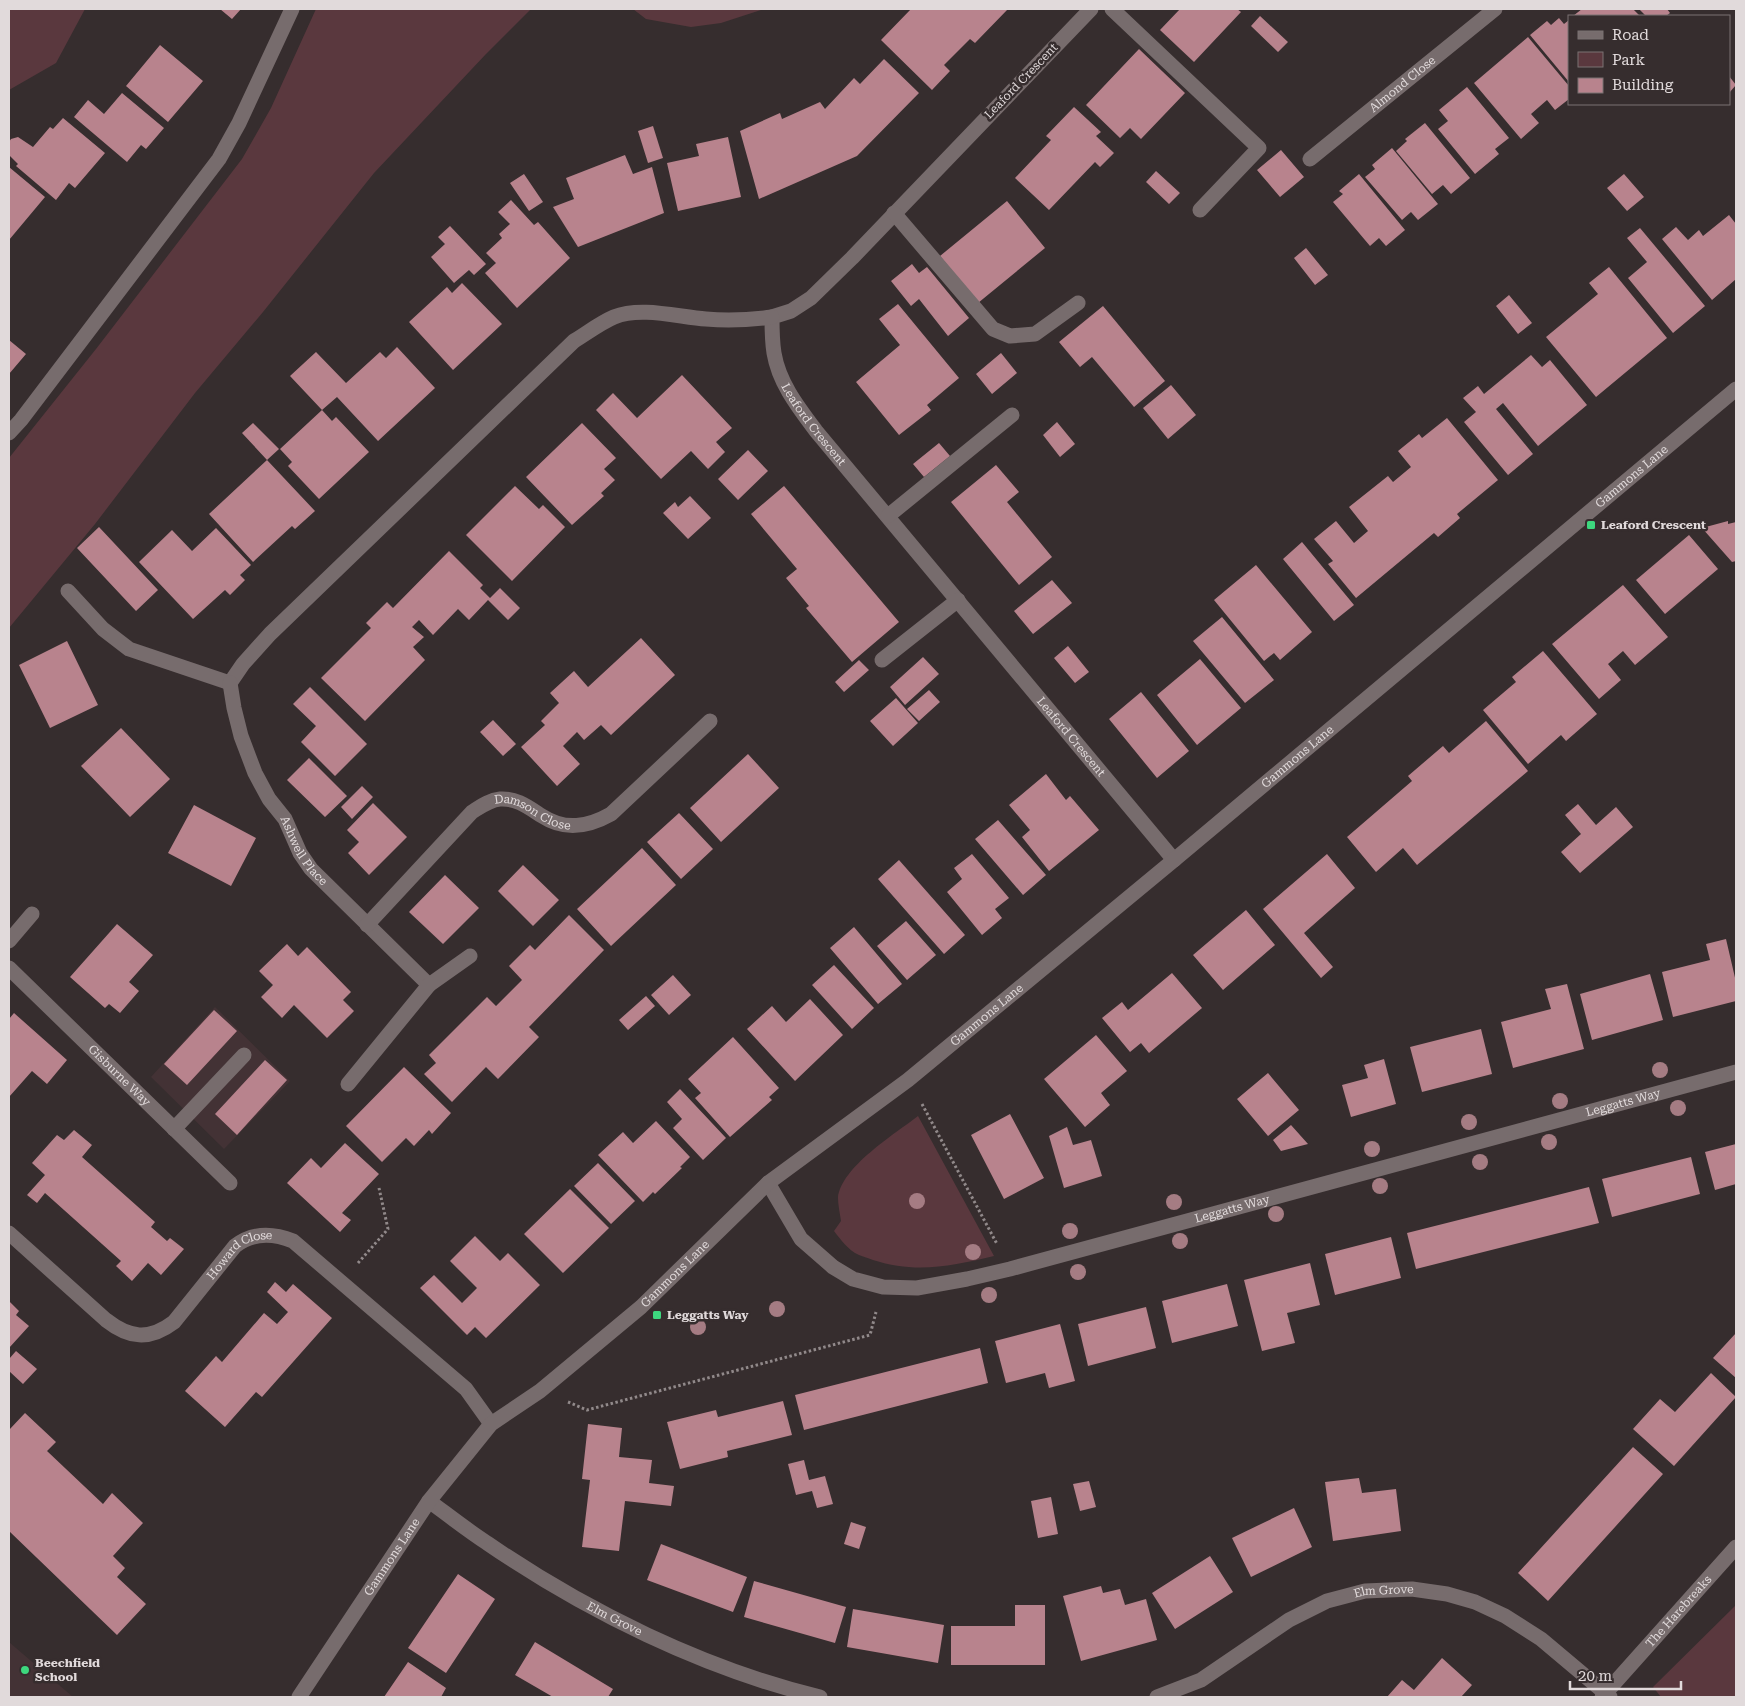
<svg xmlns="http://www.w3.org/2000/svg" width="1745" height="1706" font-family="'Roboto Serif',serif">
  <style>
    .built { fill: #433235 }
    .green { fill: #5a383e }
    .building { fill: #b8838d }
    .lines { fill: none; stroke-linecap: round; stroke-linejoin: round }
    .path { stroke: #91898a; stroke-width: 3; stroke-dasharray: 2.5 2.5; stroke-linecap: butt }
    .minor { stroke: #776c6d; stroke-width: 15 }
    .tree { fill: #a57c83 }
    .poi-dot { fill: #3dd77e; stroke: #362d2e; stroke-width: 2 }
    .labels { text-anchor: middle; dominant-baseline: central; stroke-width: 5; stroke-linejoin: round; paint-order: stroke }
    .street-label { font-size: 12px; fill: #e1dadb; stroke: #362d2e }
    .poi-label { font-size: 12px; font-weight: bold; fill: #e1dadb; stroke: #362d2e; text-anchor: start }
  </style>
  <rect width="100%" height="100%" fill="#362d2e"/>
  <path class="built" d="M215,1007l75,74 -66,68 -73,-72z
    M9,1642l64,55h-64z"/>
  <path class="green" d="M9,9h76l-29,54 -47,27z
    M316,9h215l-45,45 -112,119 -111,139 -68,81 -100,131 -86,104v-170l87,-109 146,-190 29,-51z
    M633,9h131l-43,14 -30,4 -45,-8z
    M918,1116l76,140c-42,10 -78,18 -121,4 -4,-2 -10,-3 -14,-5 -11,-5 -18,-15 -25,-24l7,-10c-1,-7 -3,-16 -3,-23 3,-31 57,-64 80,-82z
    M1736,1605v92h-75l-8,-10z"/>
  <path class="building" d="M220,9h21l-9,10z
    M911,9h97l-33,34 -5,-4 -26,26 6,6 -18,19 -51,-50z
    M1180,9h57l4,3 -47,50 -34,-32z
    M1582,9h51l7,7h-67z
    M1639,9h28l3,4 -4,3h-20z
    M1260,16l28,26 -10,10 -27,-26z
    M1559,18l5,6 5,-4v62l-39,-47 17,-14 4,4z
    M1528,37l41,49v13l-14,11 -8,-10 -16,14 8,9 -18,16 -47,-56z
    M160,45l43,36 -35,41 -42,-36z
    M1139,49l46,44 -44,46 -11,-11 -10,10 -34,-33z
    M884,59l35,34 -62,63 -98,43 -19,-68 40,-18 2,6 38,-17 5,7 29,-31 6,6z
    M1729,76l7,9 -7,8z
    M1467,87l42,51 -14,11 4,5 -24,20 -37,-45 10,-8 -9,-11z
    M122,93l42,35 -18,21 -5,-4 -14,17 -53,-45 14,-17 16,14z
    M1074,107l27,25 -5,4 18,17 -14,14 -5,-5 -46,48 -34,-32 36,-38 -5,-4z
    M63,118l42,35 -30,35 -6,-5 -13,17 -40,-34 2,-2 -9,-9v-13l2,-3 7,-2 15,10 17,-20 3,2z
    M1425,123l45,55 -19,16 -8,-9 -11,9 -36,-43 11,-10 -2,-2z
    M653,126l10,32 -15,5 -10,-32z
    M728,137l13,60 -63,14 -11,-48 32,-7 -3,-12z
    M1392,148l46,56 -20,16 -7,-8 -9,8 -37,-43 10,-8 -3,-4z
    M1281,150l23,27 -24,20 -23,-27z
    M625,155l8,19 19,-7 12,46 -86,34 -25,-40 21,-8 -8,-21z
    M9,167l36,30 -36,43z
    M1156,171l24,22 -11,11 -23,-22z
    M524,174l19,28 -14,9 -19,-28z
    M1359,174l46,56 -19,16 -7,-8 -9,8 -37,-44 10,-8 -4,-3z
    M1624,174l20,23 -17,14 -20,-23z
    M511,200l23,25 4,-3 32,36 -53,50 -32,-35 11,-10 -10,-10 16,-15 -3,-4 11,-10 -12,-12z
    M1007,201l38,47 -67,55 -38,-47z
    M1729,215l7,9v55l-24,21 -50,-61 14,-12 12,13 11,-10 4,6z
    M450,226l36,38 -12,11 -5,-5 -15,13 -23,-26 14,-13 -7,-7z
    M1640,228l65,78 -32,27 -45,-55 19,-16 -20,-24z
    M1306,248l22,27 -13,10 -21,-27z
    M912,264l7,9 8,-6 42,51 -21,18 -29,-37 -8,7 -20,-25z
    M1609,267l58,71 -71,59 -50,-60 52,-43 -9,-11z
    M462,283l40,41 -49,46 -44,-48 38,-35 5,6z
    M1509,295l23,28 -14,11 -22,-28z
    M898,304l61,74 -32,27 4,5 -32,25 -43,-53 44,-37 -21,-26z
    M1103,306l62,75 -31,26 -42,-50 -12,10 -21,-25z
    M9,340l17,14 -17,20z
    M397,347l38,41 -57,53 -41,-44 -15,13 -32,-34 26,-24 30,31 34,-31 6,6z
    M1001,353l16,20 -25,21 -16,-20z
    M1531,355l11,12 8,-7 37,45 -49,41 -35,-43 -7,6 37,45 -25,21 -44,-53 12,-10 -13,-14 15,-12 6,8z
    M682,375l50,53 -16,14 9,10 -17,17 -17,-18 -30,28 -65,-69 17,-17 24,25z
    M1171,385l25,30 -28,24 -25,-31z
    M322,410l10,11 4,-4 33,35 -50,47 -31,-33 4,-4 -12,-13z
    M1447,418l51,62 -41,34 3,4 -22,19 -4,-4 -78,65 -28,-34 5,-3 -19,-22 22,-18 18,22 14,-12 -19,-24 39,-31 5,6 18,-15 -13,-16 21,-17 3,4z
    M1057,422l18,22 -15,13 -17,-22z
    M253,423l26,26 -12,11 48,51 -20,18 -3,-3 -39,36 -44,-48 58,-54 -25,-27z
    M582,423l34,35 -12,11 11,11 -14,13 3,3 -32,29 -46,-48z
    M939,443l11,13 -26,21 -11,-13z
    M748,450l20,21 -30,29 -20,-21z
    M996,465l23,27 -12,10 45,55 -33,28 -68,-83z
    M515,486l24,23 4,-4 22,22 -53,54 -46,-46z
    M784,486l115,136 -47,40 -46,-54 3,-2 -23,-28 11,-9 -46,-55z
    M690,496l21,22 -23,21 -25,-26 12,-11 3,5z
    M1728,521v3l8,-2v39l-4,1 -30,-34z
    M99,527l59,63 -22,21 -59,-63z
    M216,528l35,37 -11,10 5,5 -15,15 -5,-5 -32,29 -54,-57 33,-32 20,21z
    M1689,535l29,34 -53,45 -29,-34z
    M1302,542l52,63 -20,16 -51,-62z
    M449,551l34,34 -3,3 10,10 10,-10 20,20 -12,12 -20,-20 -19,20 -11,-11 -25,26 -14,-15 -7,7 12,10 -11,10 12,13 -60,61 -44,-43 50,-50 -5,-5 21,-21 6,6z
    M1256,565l56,67 -32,28 -6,-7 -10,8 -50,-61z
    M1052,580l20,23 -39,31 -19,-23z
    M1623,585l45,52 -33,28 -12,-14 -15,13 13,16 -22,19 -47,-55z
    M1222,617l52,63 -29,23 -52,-62z
    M641,638l34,37 -64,60 -10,-10 -17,15 -7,-8 -14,14 17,18 -23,22 -36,-39 24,-22 -4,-4 18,-18 -9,-10 24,-22 14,16z
    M67,641l31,64 -48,23 -31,-63z
    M1068,646l21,26 -14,11 -21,-25z
    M1543,651l54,63 -31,27 -5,-6 -33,29 -45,-54 33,-28 -4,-5z
    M923,657l16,17 -34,31 -15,-18z
    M1200,659l41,49 -44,37 -40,-50z
    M859,660l10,10 -25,22 -9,-10z
    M310,687l57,57 -32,32 -34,-34 15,-16 -23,-22z
    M929,690l11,12 -21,19 -12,-12z
    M1141,692l48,59 -32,27 -48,-59z
    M896,698l22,25 -25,23 -23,-25z
    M493,720l23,24 -13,12 -23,-24z
    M1486,721l42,50 -111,94 -14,-17 -27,24 -29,-35 65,-56 -4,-5 35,-30 6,7z
    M121,728l49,51 -40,38 -49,-51z
    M748,754l31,34 -58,54 -31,-34z
    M309,758l38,38 -22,21 -38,-37z
    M1046,774l20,26 4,-4 29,34 -50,41 -27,-34 8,-7 -21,-25z
    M362,786l11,11 -21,22 -11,-12z
    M373,803l34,34 -38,38 -21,-22 11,-11 -12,-12z
    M1578,804l18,21 20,-18 17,20 -53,46 -19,-21 20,-18 -16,-19z
    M194,805l62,33 -25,48 -63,-33z
    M679,813l34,36 -32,30 -34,-37z
    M998,820l48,55 -23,20 -48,-56z
    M642,848l34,37 -65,61 -34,-37z
    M972,854l37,44 -14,11 7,9 -20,17 -35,-43 15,-13 -8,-11z
    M1327,854l28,34 -51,45 29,34 -12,11 -58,-69z
    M899,860l66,75 -21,19 -66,-75z
    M523,865l36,35 -26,26 -35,-35z
    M445,875l34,33 -36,36 -34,-32z
    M1246,910l29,35 -52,45 -30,-35z
    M569,915l35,35 -75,77 10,10 -41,42 -12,-12 -34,35 -28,-28 12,-11 -7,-8 58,-58 9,9 26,-26 -13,-14 21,-21 5,5z
    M906,921l30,34 -29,25 -30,-34z
    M117,924l36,31 -24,27 10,9 -19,22 -11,-9 -4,4 -35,-31z
    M854,927l48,57 -24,20 -48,-56z
    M1726,939l10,43v19l-63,16 -11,-45 48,-12 -4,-16z
    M287,944l11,12 9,-9 44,45 -8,8 11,11 -27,27 -33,-33 -12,13 -21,-21 12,-12 -14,-14z
    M834,965l40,43 -22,21 -40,-44z
    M1172,973l30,35 -53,45 -8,-10 -11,9 -28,-34 20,-16 6,8z
    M1650,974l13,46 -71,20 -12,-46z
    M673,975l18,20 -22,20 -18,-20z
    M1567,984l17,65 -71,19 -12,-46 50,-13 -6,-20z
    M646,996l9,10 -27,24 -9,-10z
    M810,999l33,36 -48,46 -48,-52 25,-23 14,16z
    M214,1010l23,21 -50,54 -23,-21z
    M14,1013l53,47 -20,24 -15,-13 -23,26v-78z
    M1481,1029l11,45 -70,18 -12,-45z
    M1096,1035l31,36 -26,22 9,12 -25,22 -41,-48z
    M733,1037l46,51 -10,9 3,3 -42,37 -35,-39 6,-5 -13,-14z
    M1384,1059l12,45 -45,13 -9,-32 26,-7 -4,-13z
    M265,1060l22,20 -50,55 -22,-21z
    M404,1067l47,46 -19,21 -3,-4 -15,16 -8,-8 -24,24 -36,-36z
    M1268,1073l31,37 -31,26 -31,-37z
    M680,1089l46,49 -23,22 -30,-32 9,-9 -15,-17z
    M1010,1114l34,64 -40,21 -33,-64z
    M656,1121l34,36 -10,10 2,1 -27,26 -2,-2 -10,10 -45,-47 25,-23 10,11z
    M1291,1125l17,19 -27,7 -8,-11z
    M1067,1127l6,18 18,-5 11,36 -38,12 -15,-52z
    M74,1130l18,15 -10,12 73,65 -4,5 16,14 3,-3 14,11 -23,26 -13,-12 -16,18 -16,-15 5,-5 -76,-68 -8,10 -10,-8 18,-20 -13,-12 25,-28 7,5z
    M345,1143l34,31 -37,39 9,7 -11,12 -53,-49 24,-25 10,10z
    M1736,1144v40l-21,6 -10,-38z
    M1691,1157l9,37 -88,23 -10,-38z
    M598,1163l37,38 -24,23 -37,-38z
    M1589,1187l10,36 -183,46 -9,-36z
    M570,1189l39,39 -46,45 -39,-39z
    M475,1236l25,25 8,-8 32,32 -54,53 -11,-11 -8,8 -47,-47 14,-13 28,28 15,-15 -27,-27z
    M1391,1237l10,41 -66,17 -10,-41z
    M1310,1263l10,42 -33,8 8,30 -33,8 -18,-71z
    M275,1282l11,10 7,-8 39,34 -70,79 -6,-5 -31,35 -40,-36 31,-35 6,6 42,-49 13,11 11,-12 -21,-20z
    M1227,1284l11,42 -66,17 -10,-42z
    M9,1301l10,10 -3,4 13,11 -20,22z
    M1146,1307l10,41 -68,18 -10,-42z
    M1060,1324l15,57 -26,7 -4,-15 -39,10 -11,-42z
    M1736,1333v45l-23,-20z
    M980,1348l8,35 -184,47 -9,-35z
    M16,1351l21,18 -14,15 -14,-13v-12z
    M1711,1373l25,24 -62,69 -41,-37 27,-30 15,13z
    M783,1401l9,34 -65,16 1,6 -48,12 -13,-47 49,-12 2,7z
    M25,1413l31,29 -9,9 56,53 9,-11 31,30 -30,33 12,12 -8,9 29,27 -29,31 -108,-104v-101z
    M588,1424l34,4 -3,29 33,3 -3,23 25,3 -3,20 -46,-5 -6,50 -37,-4 8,-67 -8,-1z
    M1633,1447l30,27 -115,127 -30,-28z
    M804,1460l5,20 16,-4 8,28 -16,4 -5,-17 -16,4 -8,-31z
    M1359,1478l3,15 34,-4 5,42 -68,10 -8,-59z
    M1089,1481l7,26 -16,4 -7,-27z
    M1051,1497l7,37 -20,4 -7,-37z
    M1294,1508l18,39 -61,30 -19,-39z
    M851,1522l15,5 -7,22 -15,-5z
    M661,1544l86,33 -14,35 -86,-32z
    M1210,1556l23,36 -58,37 -23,-36z
    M458,1574l37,25 -49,74 -38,-25z
    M754,1581l92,26 -11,36 -91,-26z
    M1101,1586l2,7 17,-4 5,16 21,-6 11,41 -76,21 -18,-65z
    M1015,1605h30v60h-94v-39h64z
    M853,1609l91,16 -6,38 -91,-16z
    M535,1642l78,47 -5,8h-55l-38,-22z
    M1442,1658l30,27 -11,12h-74l15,-17 12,10z
    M408,1662l38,26 -5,9h-57z"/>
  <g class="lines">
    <path class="path" d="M922,1104l75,140
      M358,1263l30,-34 -9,-41
      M568,1402l19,8 283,-75 6,-23"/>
    <g class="minor">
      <path id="s1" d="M1091,9l-239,249 -41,40 -20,13 -19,6c0,12 0,24 2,36 5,30 24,54 42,78l358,429"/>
      <path d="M1112,9l147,139 -59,62"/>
      <path id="s2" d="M1310,159l185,-150"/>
      <path d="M894,213l99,116 17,7 25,-2 43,-31"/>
      <path d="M9,433l12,-13 198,-261 20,-36 53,-114"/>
      <path d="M888,516l124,-101"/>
      <path d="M68,591l35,38 26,20 101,34 13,-19 27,-30 304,-293c13,-8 26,-18 40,-24 27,-11 64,0 92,2 23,2 43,1 66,-2"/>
      <path d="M882,660l76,-60"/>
      <path id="s3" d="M230,683l4,25 7,28 14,37 14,26 16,20 15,34 11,16 118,116"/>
      <path id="s4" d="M367,925l105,-113c8,-5 17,-12 28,-13 17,-1 28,8 42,17 23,15 46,11 69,-2l99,-93"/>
      <path d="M9,941l23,-27"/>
      <path id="s5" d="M9,968l221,215"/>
      <path d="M348,1084l81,-99 41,-29"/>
      <path d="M174,1129l70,-74"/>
      <path id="s6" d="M768,1183l33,56 32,28 20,12 30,8 34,1 50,-9 43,-10 726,-197"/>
      <path id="s7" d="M9,1233l97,87c23,18 43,21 68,2l61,-76c18,-14 38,-13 58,-5l173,148 25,35"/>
      <path id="s8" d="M429,1501c19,14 38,29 58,42 99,68 217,126 333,154"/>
      <path id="s9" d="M299,1697l130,-196 62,-77 49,-33 101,-84 127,-124 140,-103 266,-220 562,-471"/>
      <path id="s10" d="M1157,1697l44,-17 88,-60 38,-19 38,-10 47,-2 35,5 28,8 30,14 36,23 69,58"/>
      <path id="s11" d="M1602,1697l134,-150"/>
    </g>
  </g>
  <g class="tree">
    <circle cx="1660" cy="1070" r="8"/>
    <circle cx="1560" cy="1101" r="8"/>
    <circle cx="1678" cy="1108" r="8"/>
    <circle cx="1469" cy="1122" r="8"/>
    <circle cx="1549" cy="1142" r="8"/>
    <circle cx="1372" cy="1149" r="8"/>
    <circle cx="1480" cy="1162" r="8"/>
    <circle cx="1380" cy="1186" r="8"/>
    <circle cx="917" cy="1201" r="8"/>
    <circle cx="1174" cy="1202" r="8"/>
    <circle cx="1276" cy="1214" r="8"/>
    <circle cx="1070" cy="1231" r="8"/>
    <circle cx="1180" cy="1241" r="8"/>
    <circle cx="973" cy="1252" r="8"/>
    <circle cx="1078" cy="1272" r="8"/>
    <circle cx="989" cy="1295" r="8"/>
    <circle cx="777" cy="1309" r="8"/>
    <circle cx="698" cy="1327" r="8"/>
  </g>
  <g class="poi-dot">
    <rect x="1586" y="520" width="10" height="10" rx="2.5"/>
    <rect x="652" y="1310" width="10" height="10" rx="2.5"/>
    <circle cx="25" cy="1670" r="5"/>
  </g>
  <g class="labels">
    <g class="street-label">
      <text transform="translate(1021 81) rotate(-46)">Leaford Crescent</text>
      <text stroke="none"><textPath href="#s2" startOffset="119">Almond Close</textPath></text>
      <text stroke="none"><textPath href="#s1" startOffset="565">Leaford Crescent</textPath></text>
      <text stroke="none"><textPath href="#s9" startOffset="1818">Gammons Lane</textPath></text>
      <text stroke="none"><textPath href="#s1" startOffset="970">Leaford Crescent</textPath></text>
      <text stroke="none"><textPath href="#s9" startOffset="1382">Gammons Lane</textPath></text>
      <text stroke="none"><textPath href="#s4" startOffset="221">Damson Close</textPath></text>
      <text stroke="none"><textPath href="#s3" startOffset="186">Ashwell Place</textPath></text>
      <text stroke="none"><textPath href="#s9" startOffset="978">Gammons Lane</textPath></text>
      <text stroke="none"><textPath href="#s5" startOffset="154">Gisburne Way</textPath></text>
      <text stroke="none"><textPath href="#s6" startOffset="926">Leggatts Way</textPath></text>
      <text stroke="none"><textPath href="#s6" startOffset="521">Leggatts Way</textPath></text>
      <text stroke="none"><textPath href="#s7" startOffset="302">Howard Close</textPath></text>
      <text stroke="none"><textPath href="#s9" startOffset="572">Gammons Lane</textPath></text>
      <text stroke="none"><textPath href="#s9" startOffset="168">Gammons Lane</textPath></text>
      <text stroke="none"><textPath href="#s10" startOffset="254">Elm Grove</textPath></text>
      <text stroke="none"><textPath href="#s11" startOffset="115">The Harebreaks</textPath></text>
      <text stroke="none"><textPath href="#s8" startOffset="220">Elm Grove</textPath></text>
    </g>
    <g class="poi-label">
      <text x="1601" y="525">Leaford Crescent</text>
      <text x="667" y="1315">Leggatts Way</text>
      <text x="35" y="1663">Beechfield<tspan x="35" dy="14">School</tspan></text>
    </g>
  </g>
  <rect width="1745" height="1706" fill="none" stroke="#e1dadb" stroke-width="20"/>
  <rect x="1568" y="15" width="162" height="90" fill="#362d2e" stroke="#7a7273"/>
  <rect x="1578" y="31" width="25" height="8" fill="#776c6d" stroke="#7a7273"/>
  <text x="1612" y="40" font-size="15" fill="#e1dadb">Road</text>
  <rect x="1578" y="52" width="25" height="15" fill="#5a383e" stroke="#7a7273"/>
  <text x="1612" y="65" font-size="15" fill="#e1dadb">Park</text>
  <rect x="1578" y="78" width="25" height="15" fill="#b8838d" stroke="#7a7273"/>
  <text x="1612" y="90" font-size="15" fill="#e1dadb">Building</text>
  <path d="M1570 1681v8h111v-8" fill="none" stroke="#e1dadb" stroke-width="2.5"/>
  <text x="1578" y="1681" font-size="15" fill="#e1dadb" stroke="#362d2e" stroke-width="4" paint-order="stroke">20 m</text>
</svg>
